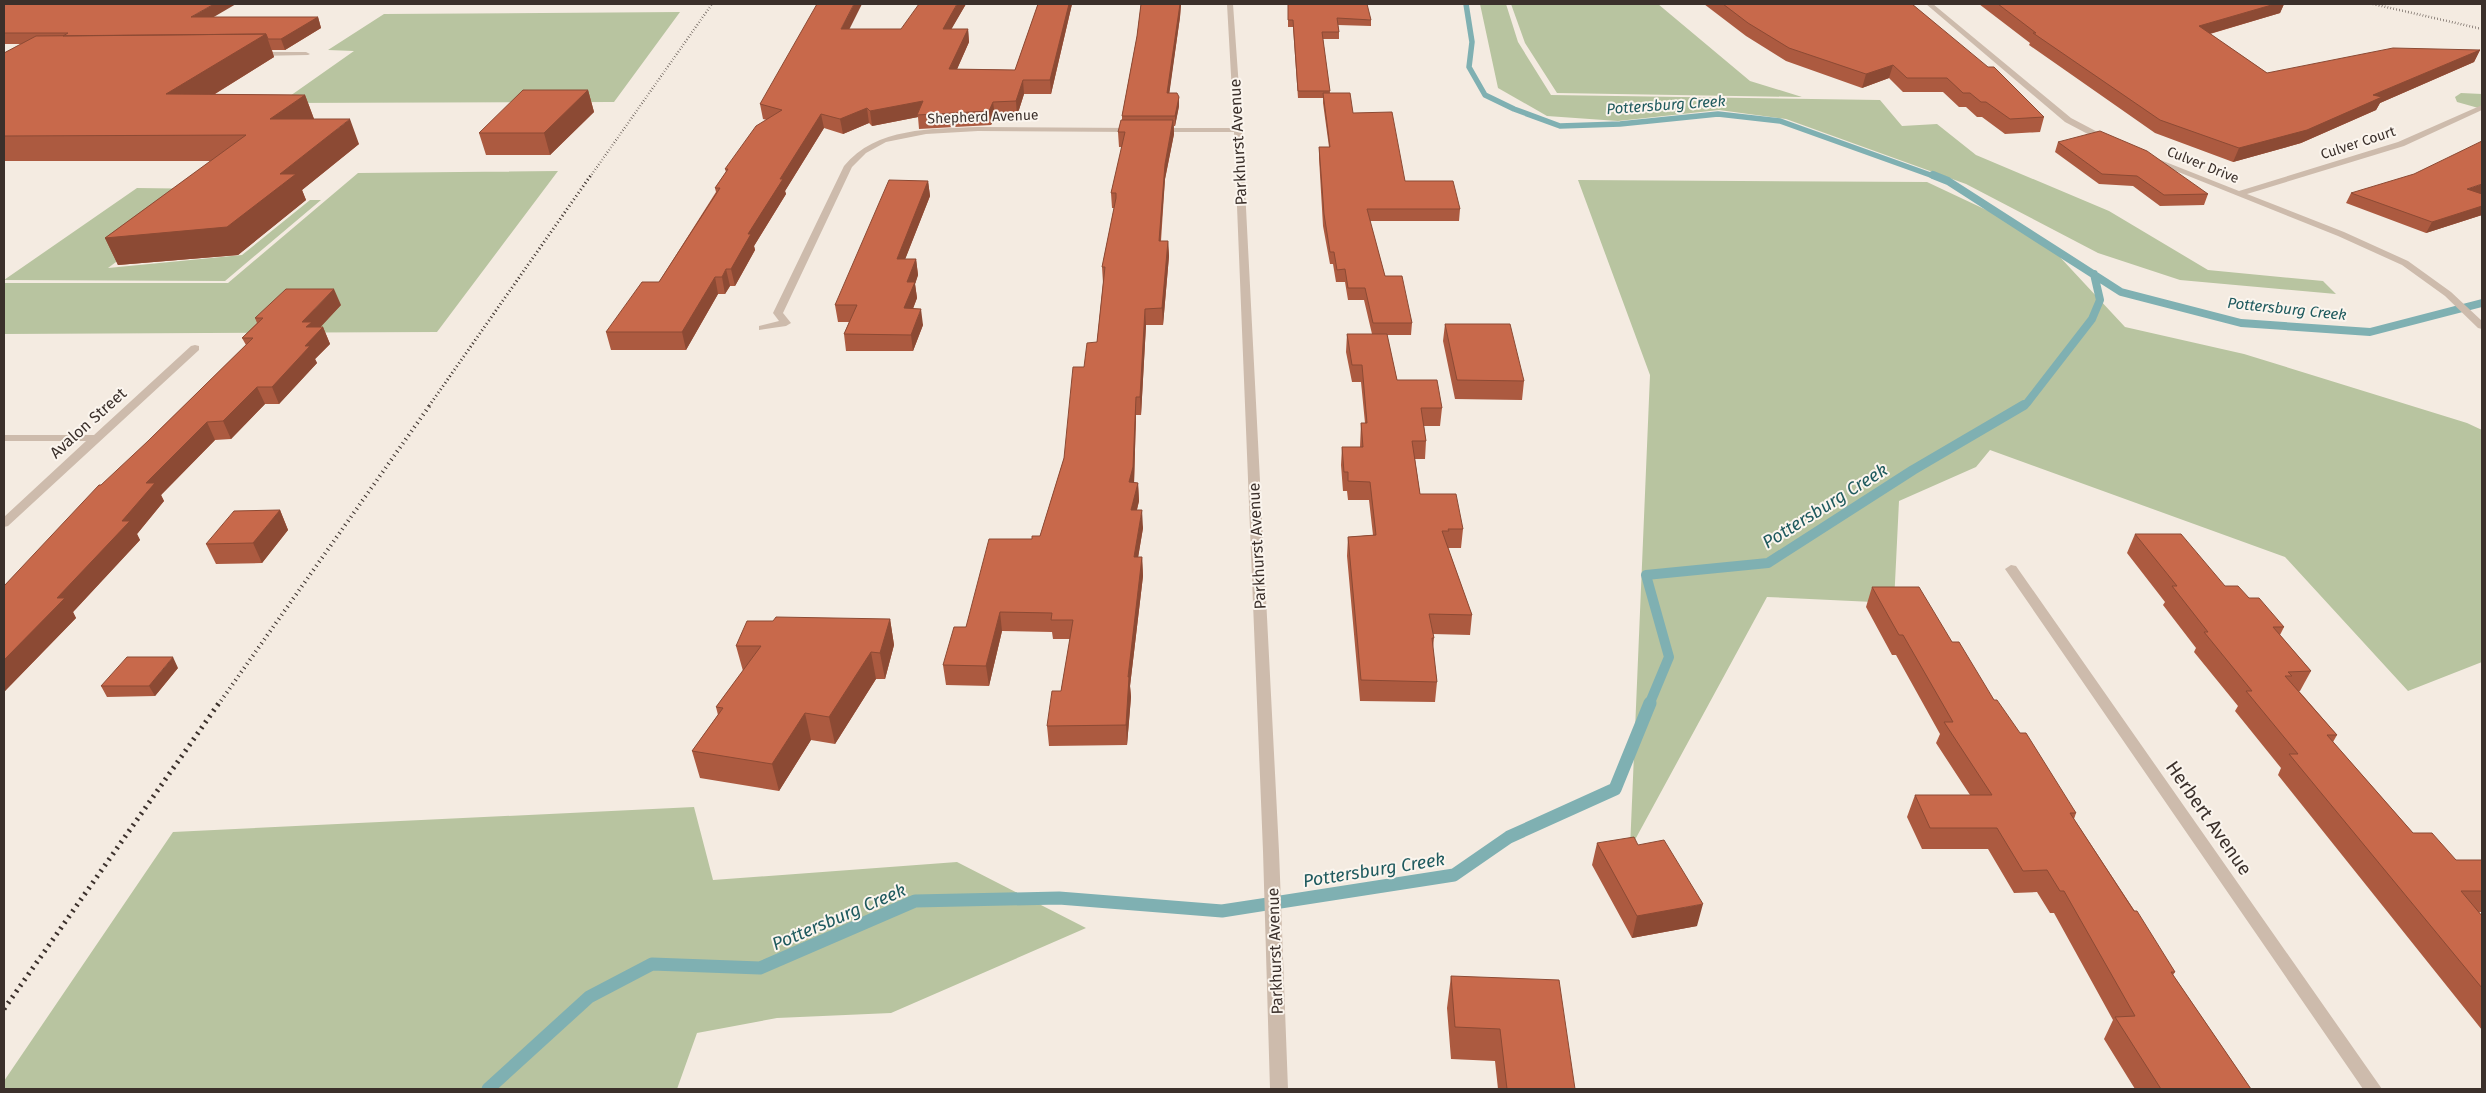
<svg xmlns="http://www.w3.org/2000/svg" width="2486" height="1093" font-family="'Fira Sans',sans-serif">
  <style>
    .green { fill: #b8c4a0 }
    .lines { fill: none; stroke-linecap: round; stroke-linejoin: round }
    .stream-far3 { stroke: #7fb0b2; stroke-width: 5.5 }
    .stream-far2 { stroke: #7fb0b2; stroke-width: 8 }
    .stream-far1 { stroke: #7fb0b2; stroke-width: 10 }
    .stream { stroke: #7fb0b2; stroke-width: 13 }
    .minor { fill: #cdbbac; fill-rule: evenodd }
    .rail-far3 { stroke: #3b302b; stroke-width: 2.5; stroke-dasharray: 0.5 2.5; stroke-linecap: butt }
    .rail-far2 { stroke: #3b302b; stroke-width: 3; stroke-dasharray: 1 3; stroke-linecap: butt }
    .rail-far1 { stroke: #3b302b; stroke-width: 4; stroke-dasharray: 1 4; stroke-linecap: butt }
    .rail { stroke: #3b302b; stroke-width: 5; stroke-dasharray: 2 5; stroke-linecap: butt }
    .wall { fill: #ac5a40 }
    .shaded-wall { fill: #8c4a34 }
    .building { fill: #c8694b; stroke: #8c4a34 }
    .labels { text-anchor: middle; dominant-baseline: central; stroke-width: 4; stroke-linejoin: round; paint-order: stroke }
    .far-street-label { font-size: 14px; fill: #3b302b; stroke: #fbf5ee }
    .far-water-label { font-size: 15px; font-style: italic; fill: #1f5a5e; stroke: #fbf5ee }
    .street-label { font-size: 16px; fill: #3b302b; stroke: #fbf5ee }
    .water-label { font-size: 18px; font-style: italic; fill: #1f5a5e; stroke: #fbf5ee }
    .near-street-label { font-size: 19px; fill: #3b302b; stroke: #fbf5ee }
  </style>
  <rect width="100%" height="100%" fill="#f4ebe1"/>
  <path class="green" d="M1480,4h26l12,38 33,53 329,5 22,26 35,-2 39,31 133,56 99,59 115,11 13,13 -156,-14 -82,-27 -132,-69 -180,-65 -67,-9 -101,11 -71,-5 -49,-28z
    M1511,4h147l92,77 52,16 -245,-4 -32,-50z
    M680,12l-66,90 -334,1 74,-52 -26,-1 56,-36z
    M2461,93l21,1v15l-25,-7 -2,-5z
    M558,171l-121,161 -433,2v-51h224l130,-110z
    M1578,180l349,2 68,32 63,41 67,72 119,27 223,69 15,7v232l-74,29 -123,-134 -295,-107 -14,17 -77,34 -5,102 -127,-6 -137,252 20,-474z
    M137,188l76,1 -105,79 134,-13 68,-55h11l-96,81 -221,-1z
    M694,807l19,73 244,-18 129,66 -195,85 -114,5 -80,15 -20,56h-673v-8l169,-249z"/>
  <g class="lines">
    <path class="stream-far3" d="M1466,4l6,38 -3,25 16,28 29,14 46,17 60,-2 98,-10 62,7 156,56"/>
    <path class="stream-far2" d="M1933,175l15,6 173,111 120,31 129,9 112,-29
      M2022,406l5,-3 65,-84 8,-19 -6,-26"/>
    <path class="stream-far1" d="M1649,705l20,-48 -23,-82 122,-12 145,-93 111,-65"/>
    <path class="stream" d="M488,1089l101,-92 63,-33 108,4 155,-67 144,-3 163,13 232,-36 55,-38 106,-48 35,-86"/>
    <path class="minor" d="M1227,4h6l9,126 37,721 9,238h-18l-7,-238 -29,-719h-76l-4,-2 4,-2h76z
      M1926,4h7l138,114 38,20v4h-6l-38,-20z
      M306,52l4,2 -2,1 -52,1 -4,-2 4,-2z
      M2482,105v5l-78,36 -157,48 97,38 64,29 43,31 31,29v8l-4,-1 -33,-32 -43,-31 -64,-29 -187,-75 7,-2 81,32 159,-49z
      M978,127l157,1 4,2 -4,2 -157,-1 -52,3 -40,8 -20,11 -14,14 -69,146 8,10 -5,3 -27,4v-4l20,-5 -6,-8 71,-147c32,-39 88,-37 134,-39z
      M195,345l4,1v4l-191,176 -4,1v-10l82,-76h-82v-6h90l97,-89z
      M2011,565l5,1 366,523h-19l-358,-520z"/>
    <path class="rail-far3" d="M2373,4l109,25
      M590,177l122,-173"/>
    <path class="rail-far2" d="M429,406l162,-231"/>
    <path class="rail-far1" d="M218,705l212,-300"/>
    <path class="rail" d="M4,1009l215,-306"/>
  </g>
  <path class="wall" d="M4,4l209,13h105l3,11 -36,22h-13l2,7 -59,37 90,1 9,24 45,25 -57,46 4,10 -68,55 -120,10 -13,-27 106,-77h-207v-108l18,-9h-18z
    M966,4l-15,25h17l1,13 -12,27 58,1 23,-66h34l-21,90h-27l-7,22h-22l-4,9 -72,4 -1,-12 -46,9 -3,-3 -26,11 -19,-6 -39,63 1,3 -32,52 1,4 -20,36h-5l-5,8h-7l-32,56h-75l-5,-18 53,-50 57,-90 -1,-4 11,-16 -1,-3 42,-49 -4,-1 -3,-15 89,-75h52z
    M1141,4h40l-1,13 -11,76 10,4v9l-4,20h-1v8l-9,45 -4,62h7l1,15 -6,69h-17l-5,90h-5l-2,67 4,1 1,18 -2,9 6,18 -5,29h4l1,19 -13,110 1,11 -4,48 -78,1 -2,-20 14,-35 9,-52h-17l-1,-7 -50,-1 -13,55 -43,-1 -3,-20 23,-38 66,-88 8,-3 24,-78 20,-91 13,-25 6,-59 -1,-16 12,-59h-2l-1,-15 11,-46h-3l-1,-15 4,-12v-4l15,-80z
    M1288,4l83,16v6l-33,-1 1,7v7h-16l7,54 23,20 52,68 55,28 -1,12h-89l15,55 27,47 -1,12h-24l10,45 45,28 -2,18h-16l2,15 -1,18h-10l5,35 43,35 -2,19h-13l24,67 -2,20 -37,-1 1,4 -1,10 4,34 -2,20 -75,-1 -13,-145 1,-19 25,-2 -4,-35h-21l-1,-9h-4l-2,-26 1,-18h18l1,-24h4l-4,-41h-9l-6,-30 1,-18h25l-8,-34h-16l-3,-18h-9l-3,-18h-3l-7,-38 -4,-68v-11h10l-6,-44v-5h-25l-5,-71h-5z
    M1704,4h208l132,113 -4,15 -35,2 -23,-17h-5l-11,-10h-7l-16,-15h-40l-14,-14 -27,10 -76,-27 -40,-25z
    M1979,4h305l-4,9 -70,21 57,39 213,-23 -6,12 -94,41 -4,7 -75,33 -68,19 -78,-29 -126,-88 1,-2z
    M588,90l6,22 -44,43h-64l-7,-22z
    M2058,142l150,52 -4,11 -44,1 -27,-20 -34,-2 -44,-32z
    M928,181l2,15 -25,63h11l2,16 -3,9 2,14 -4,10 10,17 -10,26h-67l-2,-17 5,-12h-11l-3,-17z
    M2351,193h129l2,1v21l-56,18 -80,-30z
    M341,305l-21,22h3l7,17 -15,15 2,4 -38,41h-14l-34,35 -16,1 -54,55 3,6 -27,33 3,6 -67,72 3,6 -72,74v-106l144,-145 98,-96 -4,-7 15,-15 -2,-5z
    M1445,324l79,57 -2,19 -67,-1 -12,-58z
    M280,510l8,20 -26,33 -46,1 -10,-20z
    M2135,534l90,52 24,12 35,29 -4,8 31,36 -11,20h-1l38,44 -4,7 80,91 43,27h26v52h-3l3,4v114l-204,-255 3,-7 -46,-57 3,-5 -44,-54 2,-4 -33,-43 2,-3 -38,-49z
    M1872,587l80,55 124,171 -2,6 101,153 -2,3 78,114h-116l-31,-50 9,-19 -59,-107h-4l-13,-21 -23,1 -26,-44h-66l-15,-32 8,-22h55l-34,-52 4,-9 -44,-79h-4l-26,-48z
    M890,619l4,26 -9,34h-9l-41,65 -24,-4 -32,51 -79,-13 -8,-27 26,-36 -2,-8 27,-36 -7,-25 37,-25z
    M178,668l-23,28 -48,1 -6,-11z
    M1597,843l41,2 59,81 -65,12 -40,-73z
    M1451,976l124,113h-77l-3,-28 -44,-2 -4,-51z"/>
  <path class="shaded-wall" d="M214,4h22l-41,24 -4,-11z
    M854,4h8l-19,38 -2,-13z
    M957,4h9l-22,38 -1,-13z
    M1069,4h3l-21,90 -1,-14z
    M1180,4h1l-1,13 -12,86 -1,-10z
    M2275,4h9l-4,9 -85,25 4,-12z
    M318,17l3,11 -36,22 -4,-11z
    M968,29l1,13 -18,41 -2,-14z
    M266,34l8,23 -98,61 -10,-24z
    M2480,50l-6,12 -94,41 -4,7 -75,33 -68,19 6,-14 134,-53z
    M1893,65l-4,13 -27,10 4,-14z
    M1023,80l1,14 -7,22 -1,-15z
    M588,90l6,22 -44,43 -6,-22z
    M305,95l9,24h-44z
    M1179,97v9l-4,20v-10z
    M923,101l-6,14 1,2 -46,9 -2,-15z
    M993,102l2,14 -4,9 -2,-14z
    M867,108l2,15 -26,11 -3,-15z
    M821,114l3,14 -39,63 1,3 -32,52 1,4 -20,36 -4,-17 17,-35 32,-55z
    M350,119l9,25 -57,46 4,10 -68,55 -120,10 -13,-27 175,-64z
    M1173,120l1,14 -9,45 -6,77v-15l6,-77z
    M928,181l2,15 -31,79 -2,-16z
    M2482,184v9l-21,6 6,-10z
    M2482,206v9l-56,18 6,-11z
    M1168,241l1,15 -6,69 -1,-17z
    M916,259l2,16 -3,9 2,14 -10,27 -3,-17 3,-26z
    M726,269l4,17 -5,8 -3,-17z
    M715,277l3,17 -32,56 -4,-18z
    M334,289l7,16 -25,27 7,-5 7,17 -15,15 2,4 -38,41 -7,-17 33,-41 -3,-24z
    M921,309l2,16 -10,26 -2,-16z
    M1145,309l1,16 -5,90 -1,-18z
    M257,387l8,17 -34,35 -8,-18z
    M1136,397v18l-2,70 -5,-3z
    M207,422l8,18 -54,55 3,6 -27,33 3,6 -67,72 3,6 -72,74v-32l53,-62 89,-115z
    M1138,483l1,18 -7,27 -1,-18z
    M280,510l8,20 -26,33 -9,-20z
    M1142,510l1,18 -8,48 -1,-19z
    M1142,557l1,19 -13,110 1,11 -4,48 -1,-20 2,-48z
    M1000,612l2,19 -13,55 -3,-20z
    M890,619l4,26 -9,34 -5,-26z
    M871,652l5,27 -41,65 -6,-27z
    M173,657l5,11 -23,28 -6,-10z
    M805,713l6,27 -32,51 -7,-27z
    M1703,904l-6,22 -65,12 5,-22z"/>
  <path class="building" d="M4,4h210l-23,13h127l-37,22h-13l-2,-5 -203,2 5,-3h-64z
    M817,4h37l-13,25h60l18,-25h38l-14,25h25l-19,40 66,1 23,-66h31l-19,76h-27l-7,21 -23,1 -4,9 -72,4 6,-14 -53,10 -3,-3 -27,11 -19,-5 -41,65h3l-35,55h3l-20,35h-5l-4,8h-7l-33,55h-76l36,-50h17l61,-94h-5l13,-19h-3l31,-43 26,-16 -22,-6z
    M1141,4h39l-13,89h10l2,4 -4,19h-53l15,-80z
    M1288,4h79l4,16 -34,-2 2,14h-17l8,59h-32l-5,-71h-5z
    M1723,4h189l76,63h6l50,50 -34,2 -24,-17h-5l-11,-9h-7l-16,-15h-40l-14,-13 -27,9 -77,-26 -41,-25z
    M1998,4h277l-76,22 68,47 126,-25 87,2 -107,45 9,2 -75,33 -68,18 -79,-28 -127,-87h3z
    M266,34l-100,60 139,1 -35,24h80l-70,55h16l-69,53 -122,11 141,-103 -242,1v-83l32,-17z
    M523,90h65l-44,43h-65z
    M1323,93h27l3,20 39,-1 13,69h48l7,28h-93l18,67h17l10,47h-39l-8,-35h-17l-3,-19 -8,1 -3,-18h-4l-6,-38 -5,-67h11z
    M1121,120h52l-8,44 -6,77h9l-6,67 -17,1 -5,88h-4l-3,70 -4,15 9,1 -7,27h11l-8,47h8l-14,120h1l-3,48 -79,1 5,-35h9l12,-71h-22l1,-7 -52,-1 -14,54 -43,-1 11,-38h12l23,-88h43v-3h8l24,-78 9,-91h11l3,-24 10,-1 8,-75h-3l14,-69v-5h-5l14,-61h-7z
    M2100,131l47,20 61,43 -44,1 -27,-19 -35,-2 -44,-32z
    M2482,141v43l-15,5 15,5v12l-50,16 -81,-29 63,-19z
    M889,180l39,1 -31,78h19l-9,23h8l-11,26 17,1 -10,26 -67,-1 13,-29h-22z
    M286,289h48l-32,33h10l-6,5h17l-18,19h5l-38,41h-15l-34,34 -16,1 -61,61h9l-33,38h8l-73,77h8l-61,62v-74l95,-101h2l47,-44 105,-103h-11l21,-20h-8z
    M1445,324h65l14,57 -67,-1z
    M1347,334h40l10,46h40l5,28h-21l5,33h-14l8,53h36l7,35h-15l1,2h-7l30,84 -43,-1 5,24h-2l5,44 -76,-2 -13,-143 28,-2 -6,-53 -22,-1v-9h-4l-2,-25h21l-2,-24h6l-5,-58h-10z
    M280,510l-27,33 -47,1 28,-33z
    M2135,534h46l44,52h13l11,12h10l25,29h-11l38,44 -23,1 4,4h-7l52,59h-10l86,98h19l24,27h26v31h-21l21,25v72l-193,-234h9l-52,-63h6l-48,-59h4l-36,-46h5z
    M1872,587h47l33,55h7l35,58h3l23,33h6l50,80h-6l64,98h3l38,61h-4l80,117h-90l-46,-72 20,-1 -71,-125h-4l-13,-21 -24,1 -26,-43h-67l-15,-33h77l-48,-73h9l-50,-87h-4z
    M776,617l114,2 -10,34 -9,-1 -42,65 -24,-4 -33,51 -80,-13 31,-43 -7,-1 45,-61h-25l11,-25h26z
    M127,657h46l-24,29h-48z
    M1634,837l4,8 26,-5 39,64 -66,12 -40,-73z
    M1451,976l108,4 16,109h-68l-7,-60 -45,-2z"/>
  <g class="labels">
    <g class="far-street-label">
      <text transform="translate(983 117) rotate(-2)">Shepherd Avenue</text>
      <text transform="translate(2358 143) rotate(-18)">Culver Court</text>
      <text transform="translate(2203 165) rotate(22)">Culver Drive</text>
    </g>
    <g class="far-water-label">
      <text transform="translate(1666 105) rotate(-4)">Pottersburg Creek</text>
      <text transform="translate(2287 309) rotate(6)">Pottersburg Creek</text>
    </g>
    <g class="street-label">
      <text transform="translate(1238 142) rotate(-93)">Parkhurst Avenue</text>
      <text transform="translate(88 423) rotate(-42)">Avalon Street</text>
      <text transform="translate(1257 546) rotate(-93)">Parkhurst Avenue</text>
      <text transform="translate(1275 951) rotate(-92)">Parkhurst Avenue</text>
    </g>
    <g class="water-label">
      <text transform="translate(1825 506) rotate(-32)">Pottersburg Creek</text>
      <text transform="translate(1374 870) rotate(-9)">Pottersburg Creek</text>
      <text transform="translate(839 917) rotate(-23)">Pottersburg Creek</text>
    </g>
    <g class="near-street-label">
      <text transform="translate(2209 818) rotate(55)">Herbert Avenue</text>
    </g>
  </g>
  <rect width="2486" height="1093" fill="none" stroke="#3b302b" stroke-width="10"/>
</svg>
